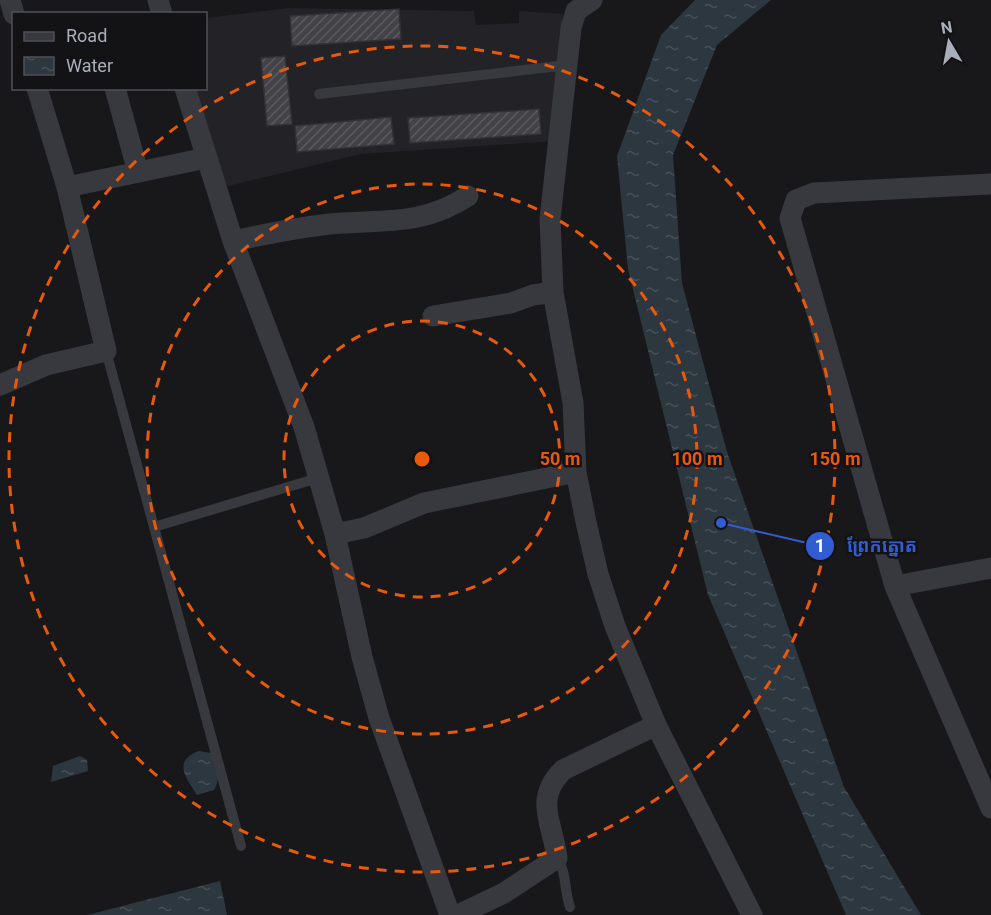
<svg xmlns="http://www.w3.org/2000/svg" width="991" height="915" font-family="Roboto,'Noto Sans Khmer',sans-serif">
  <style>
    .built { fill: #232327 }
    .water { fill: url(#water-ripples) }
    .building { fill: url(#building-hatch); stroke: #313136; stroke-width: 1.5 }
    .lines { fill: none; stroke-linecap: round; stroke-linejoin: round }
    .service { stroke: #38393f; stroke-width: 10 }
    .minor { stroke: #38393f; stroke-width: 21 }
    .ring { fill: none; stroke: #e8590c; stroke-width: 3; stroke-dasharray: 10 8 }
    .centre { fill: #e8590c; stroke: #131315; stroke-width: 3 }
    .ring-label { font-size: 18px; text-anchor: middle; font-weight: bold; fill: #e8590c; stroke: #131315; stroke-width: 5; stroke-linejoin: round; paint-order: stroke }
    .leader { fill: none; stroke: #325cd4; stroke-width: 2 }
    .callout-dot { fill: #325cd4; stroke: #131315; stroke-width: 2 }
    .mark-label { font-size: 18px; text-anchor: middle; font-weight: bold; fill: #fff }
    .callout-label { font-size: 18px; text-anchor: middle; font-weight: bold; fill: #325cd4; stroke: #131315; stroke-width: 5; stroke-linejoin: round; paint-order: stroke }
  </style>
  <defs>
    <pattern id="water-ripples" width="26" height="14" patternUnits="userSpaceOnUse" patternTransform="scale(1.5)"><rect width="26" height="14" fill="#2c3740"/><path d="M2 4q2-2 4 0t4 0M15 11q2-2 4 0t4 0" fill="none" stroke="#48515a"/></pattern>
    <pattern id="building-hatch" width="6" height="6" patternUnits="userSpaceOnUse" patternTransform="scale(1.5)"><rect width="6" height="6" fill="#424247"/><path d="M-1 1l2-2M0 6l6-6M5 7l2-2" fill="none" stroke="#5a5b60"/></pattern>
  </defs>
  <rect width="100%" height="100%" fill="#18181a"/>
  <path class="built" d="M288,8l186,3 2,14 43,-2v-12l44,3 -8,127 -194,13 -141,34 -28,-99 14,-1v-70z"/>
  <path class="water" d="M695,0h76l-54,45 -44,110 9,128 45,169 117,335 77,128h-75l-138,-320 -80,-326 -11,-113 44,-121z
    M199,751l12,2c5,13 11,24 3,37l-17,5c-11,-17 -25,-34 2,-44z
    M80,756l7,4 1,11 -37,11 2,-16z
    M220,881l7,34h-140z"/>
  <path class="building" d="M399,9l2,30 -109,7 -2,-30z
    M285,56l7,68 -25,2 -6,-68z
    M539,109l2,25 -131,9 -2,-25z
    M391,117l3,27 -97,8 -2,-26z"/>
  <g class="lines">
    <path class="service" d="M319,94l248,-29
      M106,351l135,495
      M154,527l164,-49
      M557,858c10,14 7,33 13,49"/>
    <path class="minor" d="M10,0l4,14
      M158,0l4,14
      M592,0l-16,11 -5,17 -21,191 3,73 20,111 3,69 10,50 12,52 17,52 41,99 96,190
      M115,88l23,84
      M185,88l48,153 71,186 31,107 27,123 17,61 71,197
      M991,184l-177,9 -18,7 -6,18 105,368 96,222
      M67,187l139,-29
      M233,241c32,-7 64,-13 96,-17 52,-5 92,3 139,-28
      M433,316l78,-13 22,-8 20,-3
      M0,385l46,-20 60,-14 -39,-164 -30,-99
      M335,534l29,-6 60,-25 152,-31
      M895,586l96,-18
      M458,915l46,-22 53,-35c-4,-35 -24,-58 6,-88l93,-45"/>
  </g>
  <g class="ring">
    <circle cx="422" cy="459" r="138"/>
    <circle cx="422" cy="459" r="275"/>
    <circle cx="422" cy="459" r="413"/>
  </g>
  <circle cx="422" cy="459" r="9" class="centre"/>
  <g class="ring-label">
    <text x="560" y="465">50 m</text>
    <text x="697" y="465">100 m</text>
    <text x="835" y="465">150 m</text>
  </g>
  <path class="leader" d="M721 523L820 546"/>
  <g class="callout-dot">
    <circle cx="721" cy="523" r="6"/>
    <circle cx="820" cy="546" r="15"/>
  </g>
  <g class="mark-label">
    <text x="820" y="552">1</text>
  </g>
  <g class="callout-label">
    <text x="882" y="552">ព្រែកត្នោត</text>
  </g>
  <rect x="12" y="12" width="195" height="78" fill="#131315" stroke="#4f5157" stroke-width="1.5"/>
  <rect x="24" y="32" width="30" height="9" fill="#38393f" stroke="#4f5157" stroke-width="1.5"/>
  <text x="66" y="42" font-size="18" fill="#a9aebb">Road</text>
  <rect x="24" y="57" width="30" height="18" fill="url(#water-ripples)" stroke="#4f5157" stroke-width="1.5"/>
  <text x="66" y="72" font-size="18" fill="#a9aebb">Water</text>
  <g transform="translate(949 42) rotate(350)" stroke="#131315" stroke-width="4.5" paint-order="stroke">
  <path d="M0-4.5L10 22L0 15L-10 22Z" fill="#a9aebb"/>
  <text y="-9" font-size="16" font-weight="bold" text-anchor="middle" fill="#a9aebb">N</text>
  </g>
</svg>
